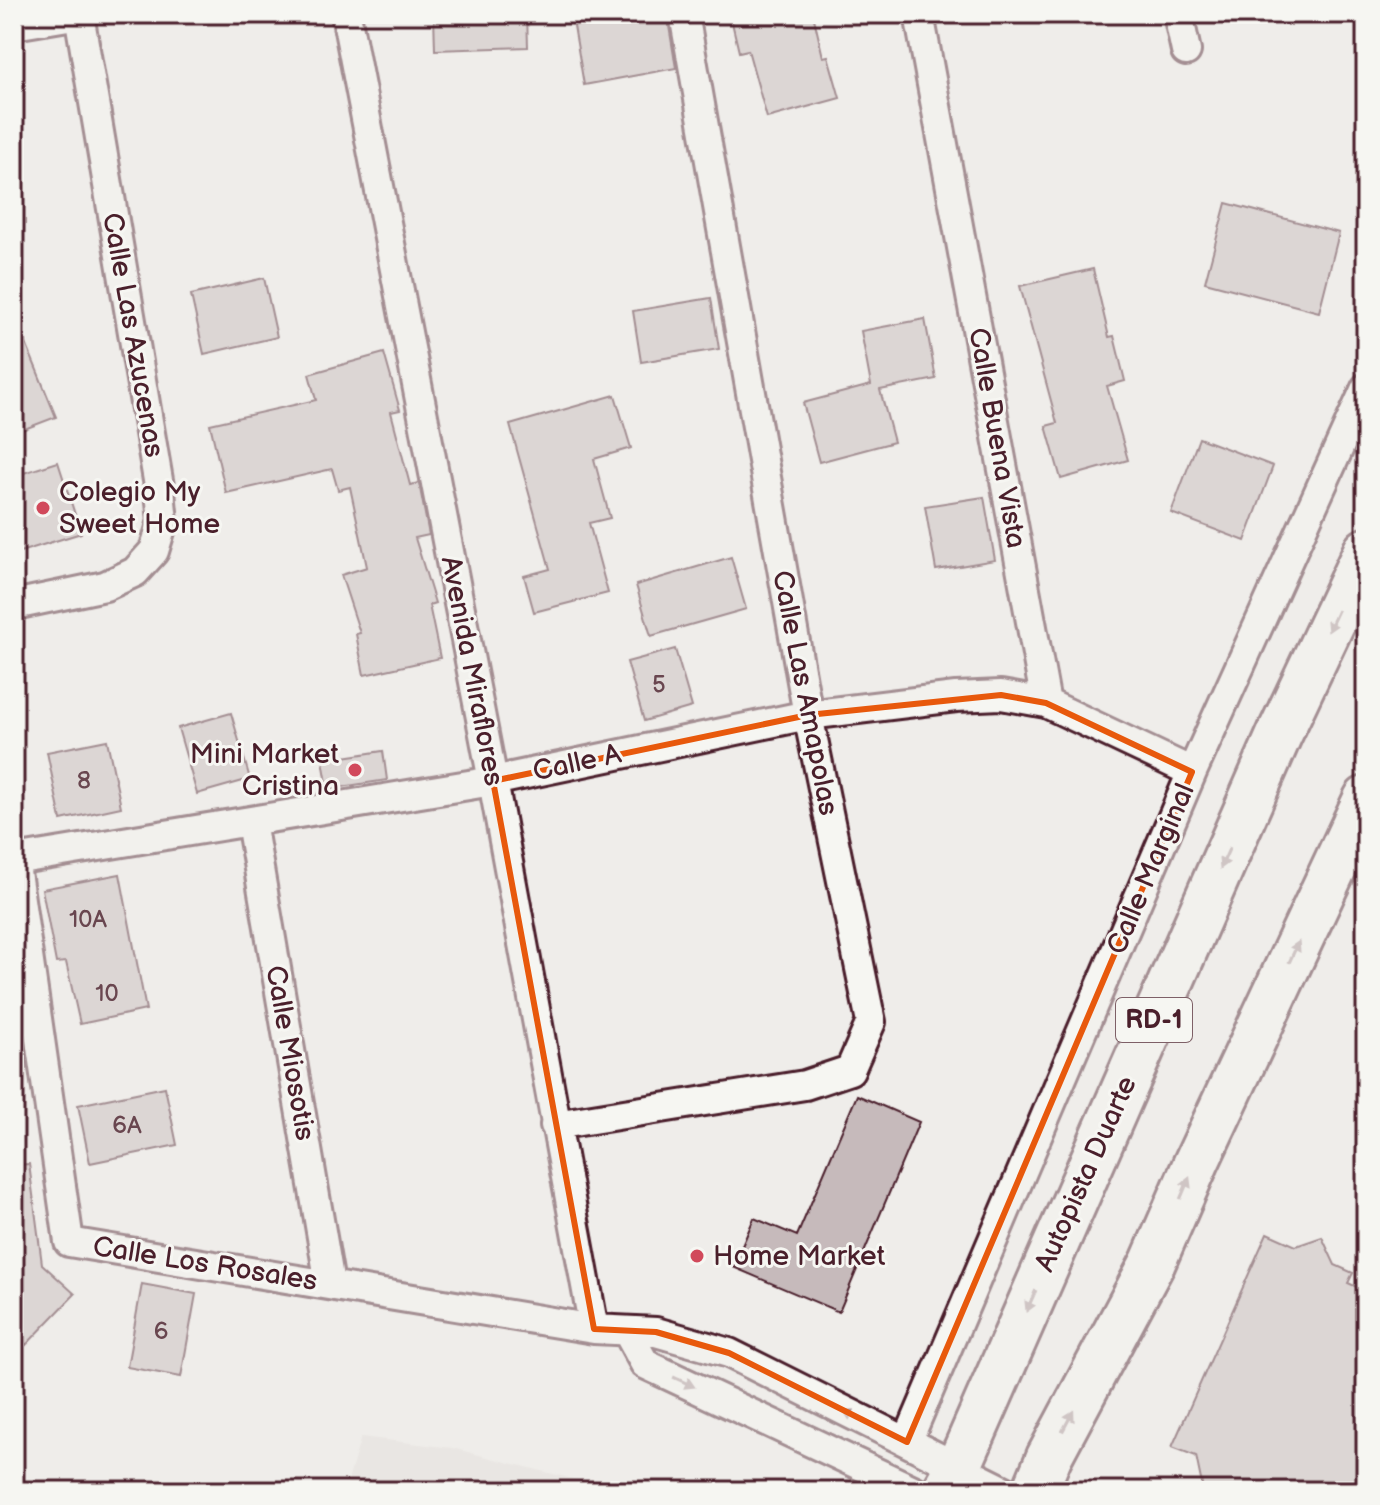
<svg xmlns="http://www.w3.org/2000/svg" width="1380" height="1505" font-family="'Balsamiq Sans',sans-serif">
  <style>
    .built { fill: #e3dedc }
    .building { fill: #c6babb; stroke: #4a1f2b; stroke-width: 2 }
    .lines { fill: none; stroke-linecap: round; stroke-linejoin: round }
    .street-casing { stroke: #4a1f2b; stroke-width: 34 }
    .highway-casing { stroke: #4a1f2b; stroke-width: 50 }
    .street { stroke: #f6f6f2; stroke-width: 28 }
    .highway { stroke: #f6f6f2; stroke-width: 44 }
    .oneway { fill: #a99598 }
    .marked { fill: none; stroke: #e8590c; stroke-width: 6; stroke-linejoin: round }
    .poi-dot { fill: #d1495b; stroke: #f6f6f2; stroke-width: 3 }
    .labels { text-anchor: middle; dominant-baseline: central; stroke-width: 6; stroke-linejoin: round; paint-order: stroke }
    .number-label { font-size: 24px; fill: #69464f }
    .shield { fill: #f6f6f2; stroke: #7e6067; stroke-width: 2 }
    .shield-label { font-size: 26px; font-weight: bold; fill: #4a1f2b }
    .street-label { font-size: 28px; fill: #4a1f2b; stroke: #f6f6f2 }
    .poi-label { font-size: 28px; fill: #4a1f2b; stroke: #f6f6f2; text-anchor: start }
  </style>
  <rect width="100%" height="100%" fill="#efedea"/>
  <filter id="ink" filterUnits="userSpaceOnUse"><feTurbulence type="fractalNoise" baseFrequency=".0125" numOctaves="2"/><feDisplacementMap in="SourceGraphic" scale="16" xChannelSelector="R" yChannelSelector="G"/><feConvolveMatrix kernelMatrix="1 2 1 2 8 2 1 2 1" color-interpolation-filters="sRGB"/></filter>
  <g filter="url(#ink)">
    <path class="built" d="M361,1437l91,11 167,43h-274z"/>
    <path class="building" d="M434,14h93l1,33 -93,3z
      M572,14h95l9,54 -92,17z
      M730,14h83l10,43 5,-1 12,42 -73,20 -19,-68 -9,2z
      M1226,203l113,30 -20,79 -114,-30z
      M1093,269l16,68 5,-1 11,45 -18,5 21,74 -67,19 -15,-53 11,-3 -37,-137z
      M264,278l13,59 -73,17 -13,-59z
      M711,298l8,51 -78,13 -8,-51z
      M14,314l42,103 -42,16z
      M925,319l11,60 -56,11 14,52 -75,20 -16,-59 68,-18 -10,-54z
      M384,353l16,57 -9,2 19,73 9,-2 10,52 -14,3 20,65 -6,2 11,53 -76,17 -8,-41 4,-1 -19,-58 26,-8 -17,-80 -12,3 -6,-21 -106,24 -16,-69 106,-24 -7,-26z
      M615,395l16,53 -37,11 16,59 -21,5 19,70 -74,19 -10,-36 26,-7 -40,-144z
      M1199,438l74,28 -28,75 -74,-28z
      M58,462l23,71 -61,19 -6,-21v-55z
      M984,497l11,63 -59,10 -11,-64z
      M731,557l15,52 -95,27 -15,-51z
      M675,649l17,58 -48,14 -17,-59z
      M231,713l19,66 -53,15 -19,-66z
      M107,740l14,67 -60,13 -14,-68z
      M383,751l4,29 -59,9 -5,-29z
      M120,874l26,136 -66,14 -14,-62 -10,1 -14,-74z
      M165,1087l12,58 -87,18 -12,-58z
      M857,1095l62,27 -80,190 -106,-45 21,-49 43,18z
      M29,1164l13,100 33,30 -49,51 -12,-12v-168z
      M1267,1233l29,13 26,-9 13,28 18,8 -5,10 18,8v200h-155l-9,-6 -6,-29 -24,-9z
      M142,1284l54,10 -15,83 -54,-10z"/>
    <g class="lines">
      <defs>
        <path id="street" d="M346,14l147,767 101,548
          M919,14l127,689 146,69
          M1178,14l8,37
          M14,25l66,-11
          M14,605l91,-19 30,-14 19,-21 9,-30 -3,-29 -81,-478
          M251,822l79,462
          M14,858l55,384 525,87 62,3 73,21 276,138
          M14,860l479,-79 315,-66 148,-18 45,-2 45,8
          M555,1125l250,-40 45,-15 21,-48 -63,-307 -124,-701
          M628,1333l17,31 270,127
          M907,1442l285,-670 174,-384"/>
        <path id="highway" d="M945,1491l13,-23 322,-735 86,-182
          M1035,1491l14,-34 104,-195 43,-99 170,-364"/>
      </defs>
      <use href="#street" class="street-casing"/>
      <use href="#highway" class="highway-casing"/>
      <use href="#street" class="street"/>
      <use href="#highway" class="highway"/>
    </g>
    <defs><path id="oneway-solid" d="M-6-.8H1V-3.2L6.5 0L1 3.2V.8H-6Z" transform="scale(2)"/></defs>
    <g class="oneway">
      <use href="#oneway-solid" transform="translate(1333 621) rotate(115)"/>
      <use href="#oneway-solid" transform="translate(1225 858) rotate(114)"/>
      <use href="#oneway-solid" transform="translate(1294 952) rotate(-65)"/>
      <use href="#oneway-solid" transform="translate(1185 1188) rotate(-67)"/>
      <use href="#oneway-solid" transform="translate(1031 1301) rotate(114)"/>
      <use href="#oneway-solid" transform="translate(684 1382) rotate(25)"/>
      <use href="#oneway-solid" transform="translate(854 1416) rotate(-153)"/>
      <use href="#oneway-solid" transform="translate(1068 1421) rotate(-62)"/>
    </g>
  </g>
  <path d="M0 0H1380V1505H0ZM1001,695l45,8 146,69 -285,670 -178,-89 -73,-21 -62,-3 -101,-548 315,-66z" fill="#efedea" fill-opacity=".55" fill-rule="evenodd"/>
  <path class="marked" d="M1001,695l45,8 146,69 -285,670 -178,-89 -73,-21 -62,-3 -101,-548 315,-66z"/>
  <g class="poi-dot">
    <circle cx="43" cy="508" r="8"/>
    <circle cx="355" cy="770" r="8"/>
    <circle cx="697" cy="1256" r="8"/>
  </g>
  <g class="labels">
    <g class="number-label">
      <text x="659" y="684">5</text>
      <text x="84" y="780">8</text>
      <text x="88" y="919">10A</text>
      <text x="107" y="993">10</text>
      <text x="127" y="1125">6A</text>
      <text x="161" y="1331">6</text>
    </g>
    <rect class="shield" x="1116" y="998" width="76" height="44" rx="6"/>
    <g class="shield-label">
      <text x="1154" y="1020">RD-1</text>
    </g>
    <g class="street-label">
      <text transform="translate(133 335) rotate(80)">Calle Las Azucenas</text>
      <text transform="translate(997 438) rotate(80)">Calle Buena Vista</text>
      <text transform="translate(472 671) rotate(79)">Avenida Miraflores</text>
      <text transform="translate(805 693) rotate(79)">Calle Las Amapolas</text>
      <text transform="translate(577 763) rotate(-12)">Calle A</text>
      <text transform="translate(1151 869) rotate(-67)">Calle Marginal</text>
      <text transform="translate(290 1053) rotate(80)">Calle Miosotis</text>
      <text transform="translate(1086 1174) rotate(-66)">Autopista Duarte</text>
      <text transform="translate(205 1264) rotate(9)">Calle Los Rosales</text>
    </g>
    <g class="poi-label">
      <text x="59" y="492">Colegio My<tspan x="59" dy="32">Sweet Home</tspan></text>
      <text x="339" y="754" text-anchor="end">Mini Market<tspan x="339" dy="32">Cristina</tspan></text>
      <text x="713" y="1256">Home Market</text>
    </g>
  </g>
  <rect width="1380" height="1505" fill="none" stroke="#f6f6f2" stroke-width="48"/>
  <rect x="24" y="24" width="1332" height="1457" fill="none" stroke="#4a1f2b" stroke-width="3" filter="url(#ink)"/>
</svg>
